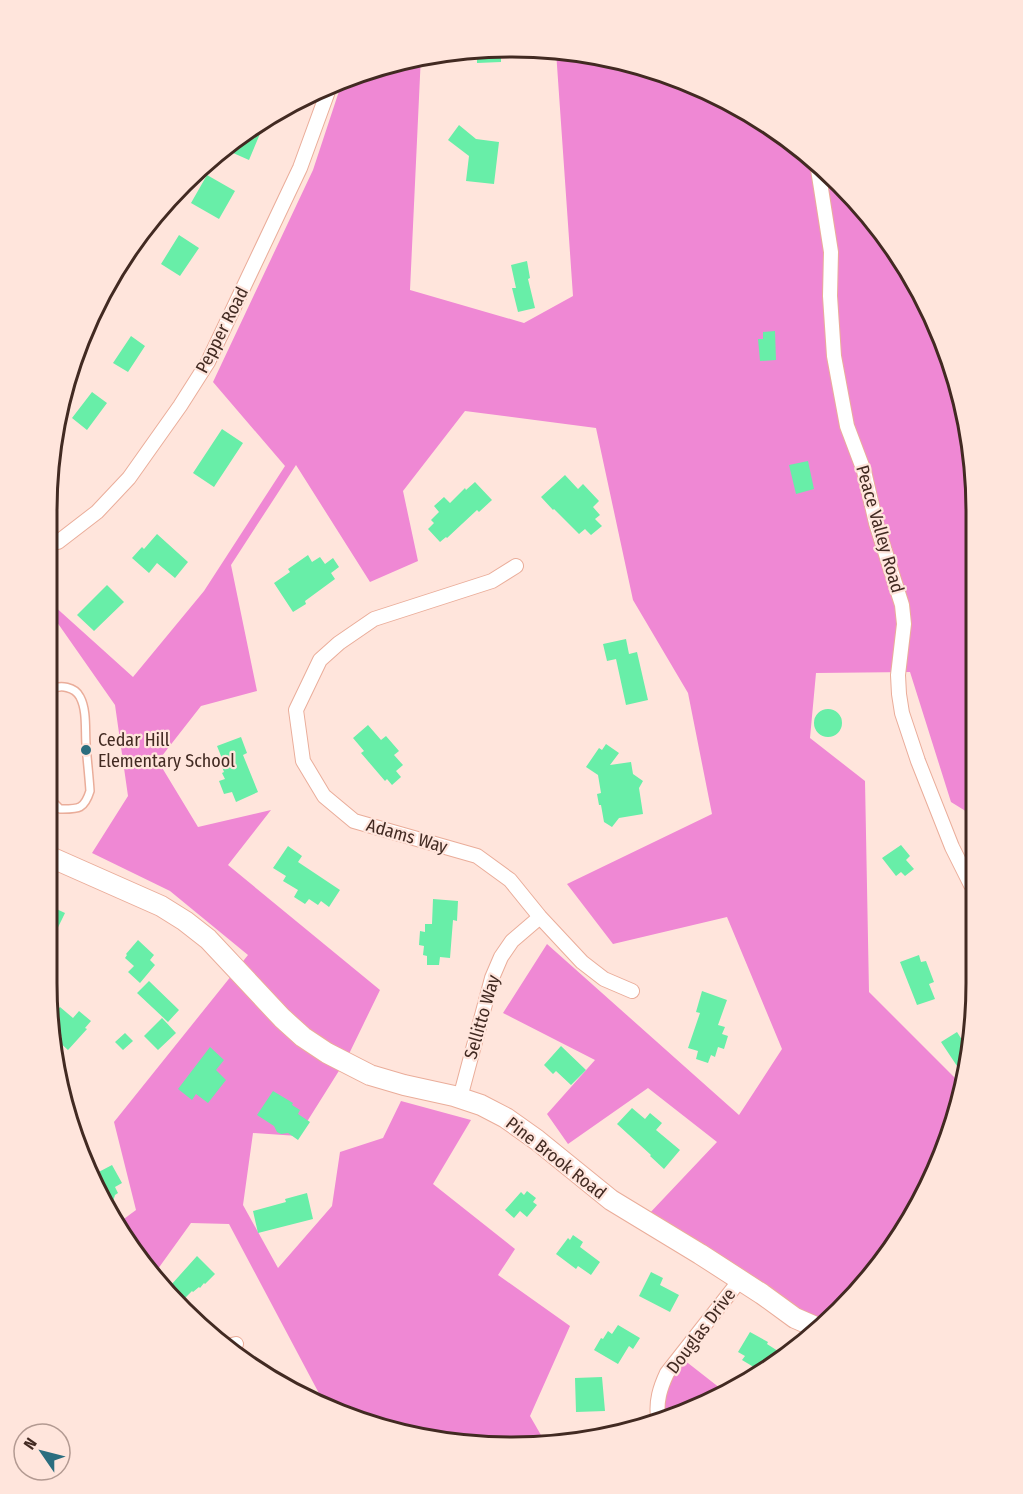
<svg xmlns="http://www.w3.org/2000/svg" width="1023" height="1494" font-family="'Fira Sans Condensed',sans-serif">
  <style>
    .forest { fill: #ef88d4 }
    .building { fill: #68eea8 }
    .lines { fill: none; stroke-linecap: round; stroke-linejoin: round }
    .lane-casing { stroke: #eaad9a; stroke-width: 10 }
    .street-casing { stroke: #eaad9a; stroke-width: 16 }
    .secondary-casing { stroke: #eaad9a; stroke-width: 22 }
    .lane { stroke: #fff; stroke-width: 7 }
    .street { stroke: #fff; stroke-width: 14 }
    .secondary { stroke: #fff; stroke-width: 20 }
    .poi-dot { fill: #2b6e7f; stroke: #ffe5dc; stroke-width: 2 }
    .labels { text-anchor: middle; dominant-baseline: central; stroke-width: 4.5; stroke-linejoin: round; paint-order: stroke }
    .street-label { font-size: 18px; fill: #422a22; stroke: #ffe5dc }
    .poi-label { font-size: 18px; fill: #422a22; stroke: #ffe5dc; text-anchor: start }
    .rim { fill: none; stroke: #422a22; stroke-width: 3 }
  </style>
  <rect width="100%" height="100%" fill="#ffe5dc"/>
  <path class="forest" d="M556,51l46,4 87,27 81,43 70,57 58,71 43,80 26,87 9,92 -4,303 -21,-13 -41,-130 -94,1 -6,65 55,43 4,211 94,94 -35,102 -87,123 -44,34 19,-18 -169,-111 70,-74 -69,-54 -80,56 -21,-30 48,-54 -92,-47 44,-69 192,171 43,-66 -55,-132 -114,27 -46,-60 145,-70 -24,-121 -55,-93 -37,-172 -131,-17 -62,80 15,70 -48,21 -74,-117 -65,100 26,126 -56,15 -43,55 40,66 73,-17 -43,55 152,125 -33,68 -49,78 -45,-3 -10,72 35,63 54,-62 8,-54 43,-14 18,-37 70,19 -38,64 82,65 -17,26 72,51 -40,90 15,26 -64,4 -147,-34 -15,-8 3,-5 -93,-175 -38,-1 -36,50 -30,-32 -8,-17 19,-14 -22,-88 134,-167 -78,-64 -78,-38 36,-57 -13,-91 -63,-90v-11l81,73 71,-86 81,-125 -72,-84 100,-212 30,-91 78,-24 -11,235 114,33 49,-27z
    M679,1356l46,36 -59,23 -7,-17z"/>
  <path class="building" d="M501,47v15l-24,1v-13z
    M253,125l9,4 -13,31 -25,-11z
    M459,125l17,14 23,3 -5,42 -28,-3 3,-25 -21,-16z
    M207,175l28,16 -16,28 -28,-16z
    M179,235l20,13 -19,28 -19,-12z
    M527,261l3,17 -2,1 7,29 -17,4 -6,-24h4l-5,-23z
    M775,331l1,29 -16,1 -2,-22h5v-7z
    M131,336l14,10 -17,26 -15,-9z
    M92,392l15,11 -20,27 -15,-12z
    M222,429l21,14 -29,44 -21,-14z
    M808,461l6,28 -18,5 -7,-29z
    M565,475l13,14 5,-5 16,17 -6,6 7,8 -5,4 7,7 -11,9 -6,-6 -6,5 -25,-25 -1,1 -12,-13z
    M475,482l17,18 -13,12 -2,-2 -30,28 -1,-1 -6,5 -12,-13 6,-6 -3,-3 8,-8 -5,-6 10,-9 6,6 15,-15 1,2z
    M157,534l31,28 -13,16 -18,-15 -8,10 -17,-15 10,-11 2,2z
    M308,555l4,7 8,-5 5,7 8,-6 6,9 -8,6 4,6 -30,22 1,3 -13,8 -19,-29 16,-11 -2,-3z
    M107,585l17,17 -30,29 -17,-16z
    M626,639l3,15 8,-2 11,48 -22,5 -10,-46 -9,2 -4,-17z
    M814 723a14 14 0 1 1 28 0a14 14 0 1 1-28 0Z
    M368,725l13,15 5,-4 13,15 -5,4 9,10 -7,6 5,6 -9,8 -5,-6 -2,2 -24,-28 3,-2 -11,-13z
    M241,737l6,16 -4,2 15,37 -22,10 -4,-10 -8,2 -5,-13 6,-2 -3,-6 2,-1 -4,-10 3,-1 -6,-15z
    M606,744l13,9 -9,12 21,-3 2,12 10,7 -4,7 4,26 -24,4 -7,9 -8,-5 -3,-17h-2l-2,-11 4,-1 -3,-18 -12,-8 13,-19 3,2z
    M901,845l9,11 -4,4 8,9 -9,7 -4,-4 -5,4 -14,-18z
    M288,846l14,10 -4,6 42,28 -11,17 -8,-6 -3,4 -9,-6 -4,5 -11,-7 4,-7 -15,-9 3,-5 -13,-8z
    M433,899l25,2 -1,20 -4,-1 -3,38 -10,-1 -1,8h-12v-9l-4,-1 1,-9 -5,-1 1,-14 5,1v-8h7z
    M48,905l17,8 -18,37z
    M138,940l16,15 -4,5 5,5 -15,18 -12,-11 6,-6 -9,-8 2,-3 -1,-1z
    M919,955l2,7 5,-1 8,21 -5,2 6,15 -18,6 -17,-43z
    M149,981l30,29 -11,12 -31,-29z
    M702,991l25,9 -9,25 7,2 -3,7 6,2 -4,13 -6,-2 -3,10 -4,-2 -3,8 -12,-4 2,-8 -10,-3 12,-35 -4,-1z
    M60,1007l13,11 6,-7 12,10 -6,7 2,1 -19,21 -10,-9 4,-4 -5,-4 2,-2 -5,-4 -2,-11z
    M162,1018l14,15 -18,17 -14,-14z
    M957,1032l7,11 4,-3v24l-9,5 -18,-27z
    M125,1033l8,8 -10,9 -8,-8z
    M561,1046l25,24 -15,15 -15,-14 -3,3 -9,-9z
    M210,1047l14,13 -8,10 10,10 -18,23 -12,-9 -4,6 -14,-11z
    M273,1091l20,12 -1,2 8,5 -2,4 12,8 -12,18 -10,-7 -7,1 -4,-2 -3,-6 -17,-11z
    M632,1108l13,11 5,-6 12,10 -6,7 24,20 -16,19 -14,-13 1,-1 -34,-31z
    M112,1165l10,18 -7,4 3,6 -3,2 -5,16 -17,-36z
    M527,1191l9,7 -3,4 4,3 -10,12 -7,-6 -6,7 -9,-8 16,-18 3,3z
    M307,1193l6,26 -55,14 -5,-22 33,-9 -1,-3z
    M573,1235l10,7 -3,5 20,15 -9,13 -13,-9 -2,3 -20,-15 12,-16 2,2z
    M197,1256l18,18 -10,10 -1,-1 -4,5 -1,-1 -6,5 -1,-1 -7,7 -14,-13z
    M651,1272l12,6 -3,7 19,10 -9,17 -31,-16z
    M618,1325l22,13 -7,11 -4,-3 -11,18 -24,-14 7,-12 2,1 5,-8 4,3z
    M750,1332l18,10 -1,2 14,9 -4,7 -15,12 -20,-12 3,-4 -7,-4z
    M602,1377l3,34 -29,1 -1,-34z"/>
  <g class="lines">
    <defs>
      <path id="lane" d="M49,797l1,2 10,10c18,0 24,1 30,-18 -1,-16 -3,-32 -4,-47 -1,-15 1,-34 -6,-47 -5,-10 -20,-13 -29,-7"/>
      <path id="street" d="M817,163l14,89 -1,44 4,60 13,70 17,45 12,52 26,82 2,19 -6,51 1,19 3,19 16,48 34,86 19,38
        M58,542l39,-30 32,-34 51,-72 28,-44 92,-194 31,-85
        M516,566l-24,15 -118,38 -35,24 -19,17 -24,50 7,51 21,35 30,25 123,35 33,24 30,37 42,45 22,17 28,12
        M460,1098l32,-120 9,-21 11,-16 28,-24
        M224,1347l12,-3
        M658,1417c-2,-16 2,-29 9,-44l73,-93"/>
      <path id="secondary" d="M48,856l113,50 24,15 23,18 74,79 21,19 24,16 43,22 34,10 50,11 27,9 25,13 31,22 74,60 89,54 62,40 33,24 23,10"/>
    </defs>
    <use href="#lane" class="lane-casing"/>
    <use href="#street" class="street-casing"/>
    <use href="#secondary" class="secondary-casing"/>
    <use href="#lane" class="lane"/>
    <use href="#street" class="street"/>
    <use href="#secondary" class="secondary"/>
  </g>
  <circle class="poi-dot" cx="86" cy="750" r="6"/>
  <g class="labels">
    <g class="street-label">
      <text transform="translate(222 330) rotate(-63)">Pepper Road</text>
      <text transform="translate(880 529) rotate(74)">Peace Valley Road</text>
      <text transform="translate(407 836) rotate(16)">Adams Way</text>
      <text transform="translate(482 1017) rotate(-74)">Sellitto Way</text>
      <text transform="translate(556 1158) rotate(38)">Pine Brook Road</text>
      <text transform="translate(701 1331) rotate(-53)">Douglas Drive</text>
    </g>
    <g class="poi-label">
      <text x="98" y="740">Cedar Hill<tspan x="98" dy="21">Elementary School</tspan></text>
    </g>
  </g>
  <path d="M0 0H1023V1494H0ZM511 57H512A454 454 0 0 1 966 511V983A454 454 0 0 1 512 1437H511A454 454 0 0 1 57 983V511A454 454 0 0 1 511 57Z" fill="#ffe5dc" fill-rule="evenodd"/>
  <path class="rim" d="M511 57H512A454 454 0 0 1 966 511V983A454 454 0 0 1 512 1437H511A454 454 0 0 1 57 983V511A454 454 0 0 1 511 57Z"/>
  <g transform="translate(42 1452) rotate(305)"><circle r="28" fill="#ffe5dc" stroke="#b39a92" stroke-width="1.5"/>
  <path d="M0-4.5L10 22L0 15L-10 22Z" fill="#2b6e7f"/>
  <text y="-9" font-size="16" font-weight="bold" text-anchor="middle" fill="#422a22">N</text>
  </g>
</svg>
